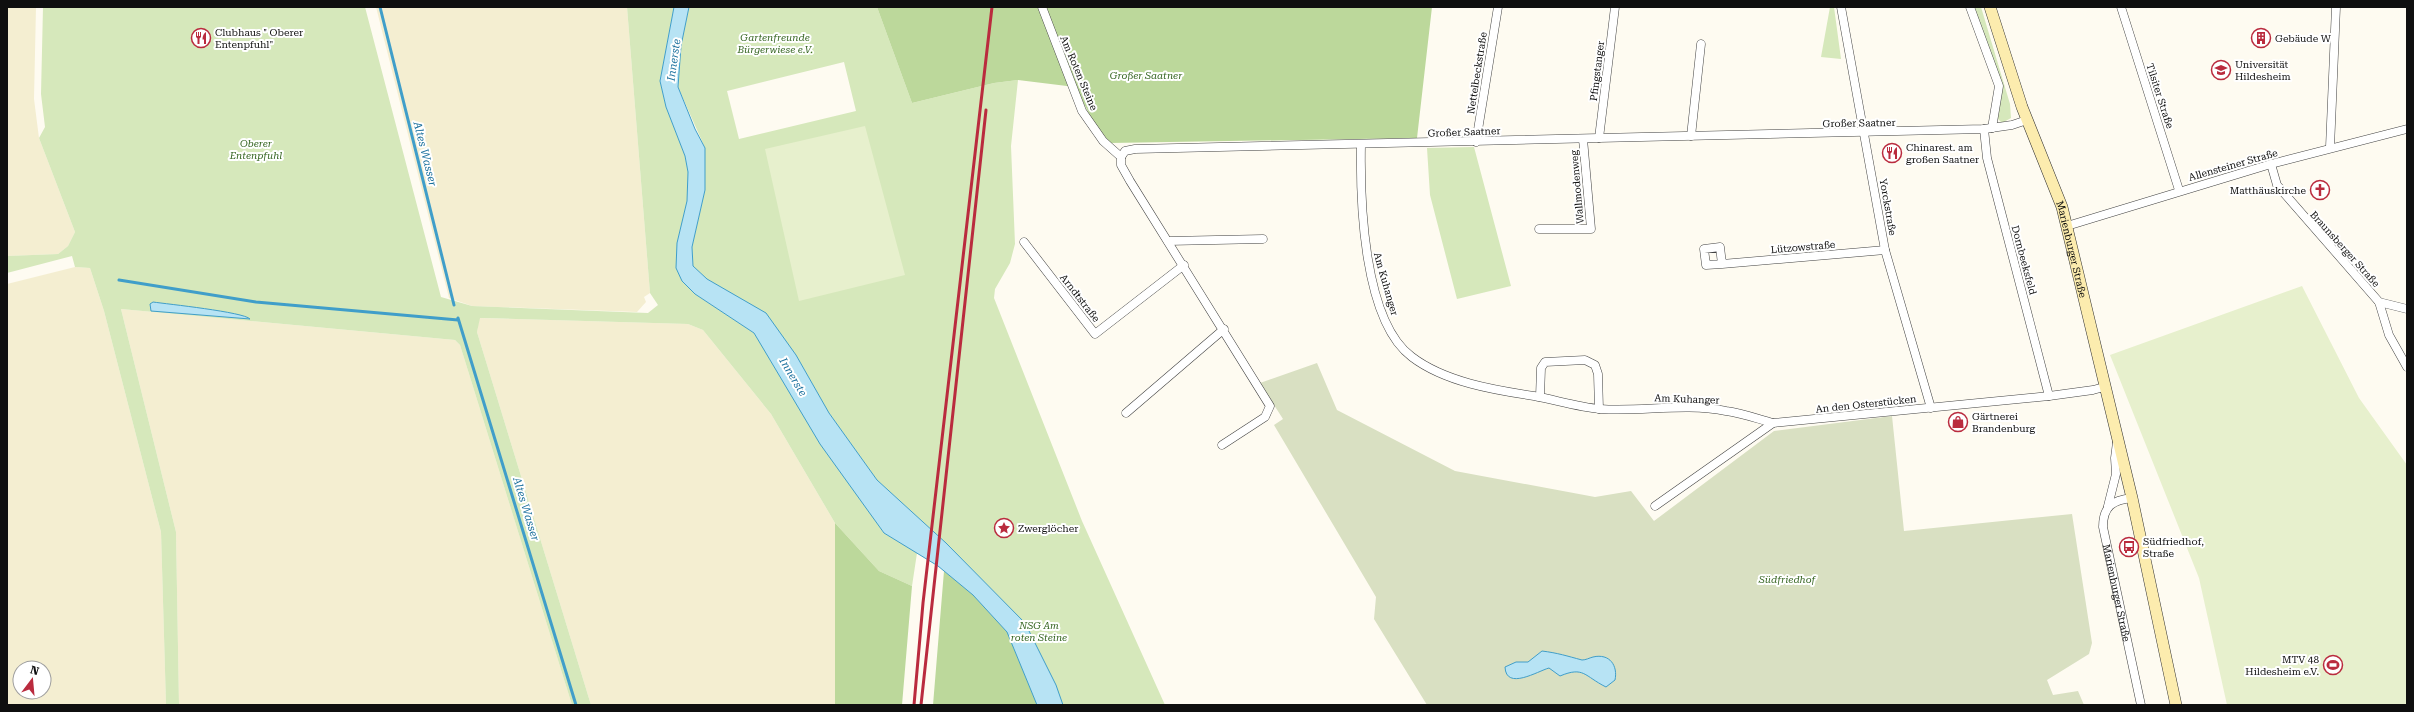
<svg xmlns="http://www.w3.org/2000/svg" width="2414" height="712" font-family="'Roboto Serif',serif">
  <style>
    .farmland { fill: #f4eed1; fill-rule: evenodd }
    .green { fill: #d6e8bb; fill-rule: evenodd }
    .forest { fill: #bcd89b }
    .cemetery { fill: #d9e0c2 }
    .pitch { fill: #e7f0cd }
    .water { fill: #b7e3f4; stroke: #409ec9 }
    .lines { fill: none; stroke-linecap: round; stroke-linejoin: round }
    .stream { stroke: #409ec9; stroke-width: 3 }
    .street-casing { stroke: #424242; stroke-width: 9 }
    .secondary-casing { stroke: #313131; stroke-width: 12 }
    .street { stroke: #fff; stroke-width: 8 }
    .secondary { stroke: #fcecae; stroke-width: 11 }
    .rail { stroke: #ba2b3e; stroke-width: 3 }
    .labels { text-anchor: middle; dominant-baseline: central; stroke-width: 4; stroke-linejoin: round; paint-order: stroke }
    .poi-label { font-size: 10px; fill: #0f0f0f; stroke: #fff; text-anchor: start }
    .park-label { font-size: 10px; font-style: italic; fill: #356521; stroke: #fff }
    .street-label { font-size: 10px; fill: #0f0f0f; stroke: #fff }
    .water-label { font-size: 11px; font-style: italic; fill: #1b709d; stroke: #fff }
  </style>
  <rect width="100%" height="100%" fill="#fefbf1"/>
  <path class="farmland" d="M7,7h29l-2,92 5,39 36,94 -7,14 -10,8 -51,2z
    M376,7h251l23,286 -6,4 2,5 -9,10 -165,-6 -23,-8z
    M75,267l15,1 14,43 57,221 5,173h-159v-421zM20,668h24v24h-24z
    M121,309l334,31 5,5 112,360h-393l-3,-173z
    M479,318l209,6 15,6 68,84 64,109v182h-244l-114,-373z"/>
  <path class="green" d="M43,7h322l76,290 31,9 176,7 10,-8 -8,-12 -23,-286h47l-14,74 6,26 19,49 3,16 -1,29 -10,42 18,51 59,39 130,200 33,20 -5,33 -33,-15 -44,-48 -64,-109 -68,-84 -15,-6 -208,-6 -3,14 114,373h-19l-112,-360 -5,-5 -334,-31 55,223 3,173h-13l-5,-173 -57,-221 -14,-43 -15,-1 -3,-11 -65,17v-17l51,-2 10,-8 7,-14 -36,-94 6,-11 -4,-33z
    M689,7h188l35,96 82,-20 24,-3 -7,66 4,98 -5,19 -15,26 -1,9 88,223 83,184h-207l-14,-110 7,-47 -74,-68 -48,-67 -33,-58 -69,-63 -20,-13 -14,-13 -1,-19 13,-57v-42l-27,-61 3,-41zM844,62l12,49 -117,28 -12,-48z
    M1830,7h4l7,52 -20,-2z
    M1974,7h7l29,97 1,14 -9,5 -5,-5 3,-16z
    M1474,147l37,139 -54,13 -27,-104 -3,-47z"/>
  <path class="forest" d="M877,7h555l-15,131 -307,5 -17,-22 -18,-34 -57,-7 -24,3 -82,20z
    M835,523l44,48 33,15 -10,119h-67z
    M944,571l29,24 34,37 30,73h-104z"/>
  <path class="cemetery" d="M1317,363l20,47 118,61 140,26 36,-6 23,30 120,-90 118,-15 12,115 168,-17 20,129 -3,11 -42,26 6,15 25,-4 6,14h-657l-53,-86 2,-22 -102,-172 9,-6 -23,-36z"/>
  <path class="pitch" d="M865,126l40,149 -106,26 -34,-152z
    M2302,286l57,112 48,67v240h-180l-28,-127 -89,-223z"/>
  <path class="water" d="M674,7h15l-8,39 -3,41 17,42 10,19v42l-13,57 1,19 14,13 59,34 30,42 33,58 48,67 69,63 79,80 31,62 7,20h-26l-30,-73 -34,-37 -35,-29 -54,-33 -64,-89 -66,-111 -59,-39 -13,-13 -6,-13 1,-25 10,-42 1,-29 -3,-16 -19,-49 -6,-26z
    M153,302c14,2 91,10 97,17l-99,-8 -1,-7z
    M1542,651c16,2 25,5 40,9 4,0 7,-2 11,-3 17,-4 25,9 22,23l-9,7c-22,-11 -22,-21 -46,-11l-11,-8c-11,3 -43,23 -44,-1l11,-5h12z"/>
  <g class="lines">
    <path class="stream" d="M380,7l74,298
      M119,280l137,22 202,18
      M458,318l118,387"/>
    <defs>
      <g id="street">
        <path d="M1042,7l40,104 21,30 18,16"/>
        <path d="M1841,7l44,243 46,158"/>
        <path d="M1970,7l29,79 -7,42"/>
        <path d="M2121,7l58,183"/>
        <path d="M1984,129l3,29 62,238"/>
        <path d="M1691,136l10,-92"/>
        <path d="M1599,138l16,-131"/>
        <path d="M1476,142l22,-135"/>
        <path d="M1361,145c-1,55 2,176 51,212 33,25 82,33 122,39 22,4 44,11 66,13 41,3 85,-6 126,2 16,2 32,8 47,12"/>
        <path d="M2330,147l6,-140"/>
        <path d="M1121,157l4,-6 10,-2 849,-20 28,-4 15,-5"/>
        <path d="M1121,157v8l9,16 140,225 -5,11 -43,28"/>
        <path d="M2271,164l6,21 102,117 28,7"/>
        <path d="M2067,226l204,-62 136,-35"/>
        <path d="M1539,229h52l-8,-90"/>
        <path d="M1168,241l95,-2"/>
        <path d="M1024,242l71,92 89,-69"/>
        <path d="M1722,264l-2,-17 -16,2 2,16 16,-1 163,-14"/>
        <path d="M2379,302l10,33 18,32"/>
        <path d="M1540,397l1,-29 4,-6 40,-2 10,5 3,9 1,35"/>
        <path d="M1126,413l98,-84"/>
        <path id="s1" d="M2132,498c-19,2 -29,8 -29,29l38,178"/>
        <path d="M1655,506l118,-83 276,-27 44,-6 11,-3"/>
        <path d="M2108,506l8,-32 -1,-16 2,-16"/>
      </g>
      <g id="secondary">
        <path id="s2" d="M1990,7l32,100 40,100 70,291 44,207"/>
      </g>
    </defs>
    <use href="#street" class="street-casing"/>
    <use href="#secondary" class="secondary-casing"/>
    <use href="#street" class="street"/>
    <use href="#secondary" class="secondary"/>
    <path class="rail" d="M914,705l9,-102 69,-596
      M921,705l65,-595"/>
  </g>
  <defs>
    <symbol id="restaurant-ring" viewBox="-11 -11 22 22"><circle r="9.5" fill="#fff" stroke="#ba2b3e" stroke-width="1.5"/><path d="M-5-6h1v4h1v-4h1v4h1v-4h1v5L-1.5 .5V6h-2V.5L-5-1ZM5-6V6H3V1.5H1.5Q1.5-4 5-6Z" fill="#ba2b3e"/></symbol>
    <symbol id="building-ring" viewBox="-11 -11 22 22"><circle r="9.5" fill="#fff" stroke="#ba2b3e" stroke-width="1.5"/><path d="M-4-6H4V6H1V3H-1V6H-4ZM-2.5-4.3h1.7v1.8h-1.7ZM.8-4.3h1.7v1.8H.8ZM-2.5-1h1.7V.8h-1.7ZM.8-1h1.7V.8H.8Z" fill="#ba2b3e"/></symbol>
    <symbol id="university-ring" viewBox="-11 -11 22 22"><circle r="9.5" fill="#fff" stroke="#ba2b3e" stroke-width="1.5"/><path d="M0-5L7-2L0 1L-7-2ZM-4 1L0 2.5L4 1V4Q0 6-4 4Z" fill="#ba2b3e"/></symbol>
    <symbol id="church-ring" viewBox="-11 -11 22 22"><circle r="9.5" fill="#fff" stroke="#ba2b3e" stroke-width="1.5"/><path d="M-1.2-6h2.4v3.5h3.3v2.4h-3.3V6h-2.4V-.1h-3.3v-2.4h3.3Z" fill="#ba2b3e"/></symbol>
    <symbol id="shop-ring" viewBox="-11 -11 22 22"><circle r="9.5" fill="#fff" stroke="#ba2b3e" stroke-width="1.5"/><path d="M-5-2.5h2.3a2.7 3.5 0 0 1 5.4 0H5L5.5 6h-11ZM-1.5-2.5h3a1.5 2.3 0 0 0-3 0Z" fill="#ba2b3e"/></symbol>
    <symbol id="sight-ring" viewBox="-11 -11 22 22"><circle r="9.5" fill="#fff" stroke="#ba2b3e" stroke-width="1.5"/><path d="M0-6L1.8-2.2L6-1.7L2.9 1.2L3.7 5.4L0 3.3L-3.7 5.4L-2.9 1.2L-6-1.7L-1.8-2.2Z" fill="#ba2b3e"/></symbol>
    <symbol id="bus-ring" viewBox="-11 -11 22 22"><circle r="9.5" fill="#fff" stroke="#ba2b3e" stroke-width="1.5"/><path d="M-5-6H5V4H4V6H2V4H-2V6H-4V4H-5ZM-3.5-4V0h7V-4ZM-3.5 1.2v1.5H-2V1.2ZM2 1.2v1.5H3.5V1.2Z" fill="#ba2b3e"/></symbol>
    <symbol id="stadium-ring" viewBox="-11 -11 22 22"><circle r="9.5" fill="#fff" stroke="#ba2b3e" stroke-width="1.5"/><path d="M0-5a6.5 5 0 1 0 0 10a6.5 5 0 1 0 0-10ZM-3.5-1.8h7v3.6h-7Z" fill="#ba2b3e"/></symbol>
  </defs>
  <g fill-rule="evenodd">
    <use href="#restaurant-ring" x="190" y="27" width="22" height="22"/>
    <use href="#building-ring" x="2250" y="27" width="22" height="22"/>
    <use href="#university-ring" x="2210" y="59" width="22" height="22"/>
    <use href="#restaurant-ring" x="1881" y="142" width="22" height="22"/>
    <use href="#church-ring" x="2309" y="179" width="22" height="22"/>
    <use href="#shop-ring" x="1947" y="411" width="22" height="22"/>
    <use href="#sight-ring" x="993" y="517" width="22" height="22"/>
    <use href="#bus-ring" x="2118" y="536" width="22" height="22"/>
    <use href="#stadium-ring" x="2322" y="654" width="22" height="22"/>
  </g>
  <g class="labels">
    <g class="poi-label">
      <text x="215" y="32">Clubhaus " Oberer<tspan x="215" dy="12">Entenpfuhl"</tspan></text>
      <text x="2275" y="38">Gebäude W</text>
      <text x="2235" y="64">Universität<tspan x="2235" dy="12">Hildesheim</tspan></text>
      <text x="1906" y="147">Chinarest. am<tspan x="1906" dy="12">großen Saatner</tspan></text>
      <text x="2306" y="190" text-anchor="end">Matthäuskirche</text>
      <text x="1972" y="416">Gärtnerei<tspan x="1972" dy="12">Brandenburg</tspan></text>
      <text x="1018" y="528">Zwerglöcher</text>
      <text x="2143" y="541">Südfriedhof,<tspan x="2143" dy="12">Straße</tspan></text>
      <text x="2319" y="659" text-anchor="end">MTV 48<tspan x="2319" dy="12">Hildesheim e.V.</tspan></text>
    </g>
    <g class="park-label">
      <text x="775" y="37">Gartenfreunde<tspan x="775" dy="12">Bürgerwiese e.V.</tspan></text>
      <text x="1146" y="75">Großer Saatner</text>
      <text x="256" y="143">Oberer<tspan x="256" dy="12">Entenpfuhl</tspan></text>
      <text x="1787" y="579">Südfriedhof</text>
      <text x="1039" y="625">NSG Am<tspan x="1039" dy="12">roten Steine</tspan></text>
    </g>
    <g class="street-label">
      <text transform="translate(1597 71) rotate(-83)">Pfingstanger</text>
      <text transform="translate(1079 73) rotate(67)">Am Roten Steine</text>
      <text transform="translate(1477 73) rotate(-81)">Nettelbeckstraße</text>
      <text transform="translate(2160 96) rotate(72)">Tilsiter Straße</text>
      <text transform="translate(1859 123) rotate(-1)">Großer Saatner</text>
      <text transform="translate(1464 132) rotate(-2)">Großer Saatner</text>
      <text transform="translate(2233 165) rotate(-16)">Allensteiner Straße</text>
      <text transform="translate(1577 187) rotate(-95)">Wallmodenweg</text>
      <text transform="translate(1888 207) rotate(80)">Yorckstraße</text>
      <text transform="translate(1803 247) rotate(-5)">Lützowstraße</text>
      <text transform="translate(2345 249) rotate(48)">Braunsberger Straße</text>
      <text stroke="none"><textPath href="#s2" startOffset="256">Marienburger Straße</textPath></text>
      <text transform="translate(2024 260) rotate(75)">Dornbeeksfeld</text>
      <text transform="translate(1386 284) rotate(74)">Am Kuhanger</text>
      <text transform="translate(1080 298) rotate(52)">Arndtstraße</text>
      <text transform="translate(1687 399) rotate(2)">Am Kuhanger</text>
      <text transform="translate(1866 404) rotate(-6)">An den Osterstücken</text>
      <text stroke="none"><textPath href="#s1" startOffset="114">Marienburger Straße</textPath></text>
    </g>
    <g class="water-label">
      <text transform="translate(674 60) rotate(-82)">Innerste</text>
      <text transform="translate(425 154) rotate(76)">Altes Wasser</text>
      <text transform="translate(793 377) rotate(59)">Innerste</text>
      <text transform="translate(526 509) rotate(73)">Altes Wasser</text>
    </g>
  </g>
  <rect width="2414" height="712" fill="none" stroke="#0f0f0f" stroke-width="16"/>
  <g transform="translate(32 680) rotate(16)"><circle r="19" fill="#ffffff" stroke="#9f9f9f"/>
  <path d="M0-3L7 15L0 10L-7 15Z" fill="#ba2b3e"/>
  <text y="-6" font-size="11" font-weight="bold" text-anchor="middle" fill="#0f0f0f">N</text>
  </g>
</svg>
